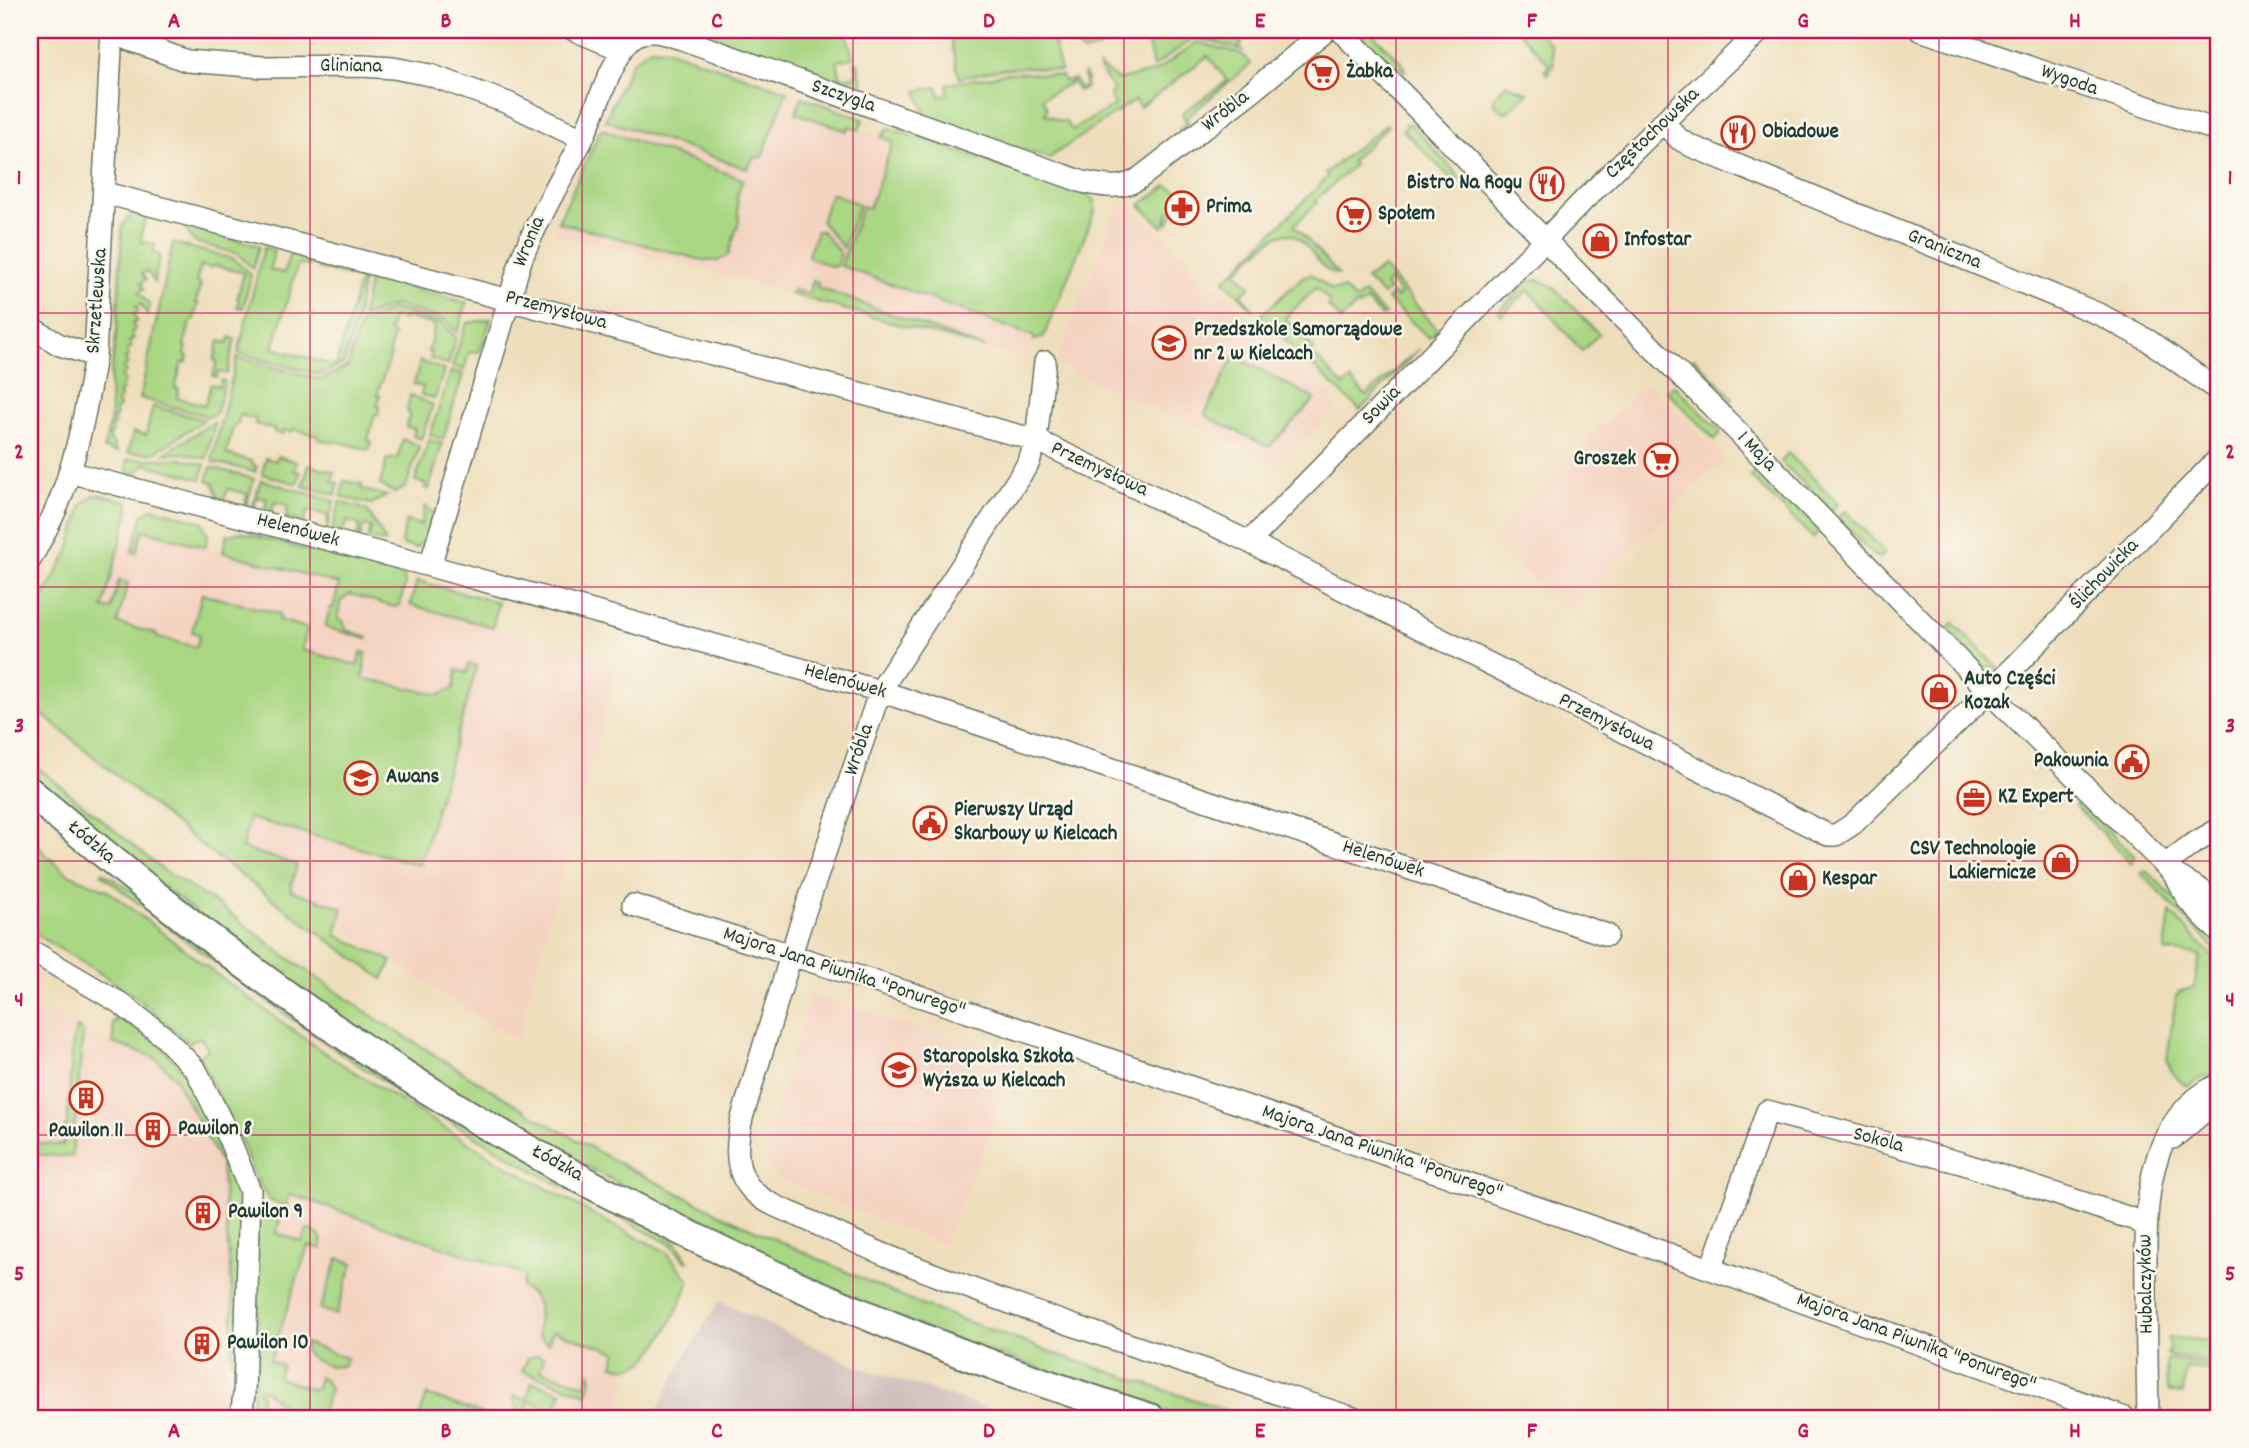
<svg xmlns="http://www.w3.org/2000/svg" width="2249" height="1448" font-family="Dekko,sans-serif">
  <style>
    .built { fill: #f4d3c1 }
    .industrial { fill: #d0c0bc }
    .green { fill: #aad784; stroke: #648a5c; stroke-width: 2 }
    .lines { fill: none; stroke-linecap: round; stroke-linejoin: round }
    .minor-casing { stroke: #687564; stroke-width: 24 }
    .major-casing { stroke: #687564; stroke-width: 32 }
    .minor { stroke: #fff; stroke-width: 21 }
    .major { stroke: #fff; stroke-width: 28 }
    .grid { fill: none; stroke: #c2185b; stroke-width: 2; stroke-opacity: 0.55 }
    .labels { text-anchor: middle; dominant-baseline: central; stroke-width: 5; stroke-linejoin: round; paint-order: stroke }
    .street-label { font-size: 21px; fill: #1f3d34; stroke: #fbf7ec }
    .poi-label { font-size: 21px; font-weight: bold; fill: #1f3d34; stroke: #fbf7ec; text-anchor: start }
    .neatline { fill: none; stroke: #c2185b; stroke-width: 2.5 }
    .grid-label { font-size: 23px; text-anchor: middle; font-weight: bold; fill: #c2185b }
  </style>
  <rect width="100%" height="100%" fill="#fbf7ec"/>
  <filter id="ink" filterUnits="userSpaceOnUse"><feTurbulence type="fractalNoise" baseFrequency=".0143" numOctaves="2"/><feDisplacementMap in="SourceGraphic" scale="14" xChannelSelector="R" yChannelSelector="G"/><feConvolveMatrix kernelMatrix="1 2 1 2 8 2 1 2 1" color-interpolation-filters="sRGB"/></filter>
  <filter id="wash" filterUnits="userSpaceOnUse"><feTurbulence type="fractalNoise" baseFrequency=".00686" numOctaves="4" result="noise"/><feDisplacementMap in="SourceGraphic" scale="28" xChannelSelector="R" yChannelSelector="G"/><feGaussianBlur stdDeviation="1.57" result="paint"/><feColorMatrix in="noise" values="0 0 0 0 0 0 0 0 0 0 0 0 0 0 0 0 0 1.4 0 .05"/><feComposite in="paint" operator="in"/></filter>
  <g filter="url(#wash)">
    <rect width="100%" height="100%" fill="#efdebc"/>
    <path class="built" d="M650,48l16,1 186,66 11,4 -3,11 21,7 209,59 -64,164 -328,-92 -145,-35 76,-166 5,-8z
      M1129,205l209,200 -60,61 -90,-43 -11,-3 -121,-56 61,-157z
      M1646,383l79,75 -158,152 -77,-70 47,-50z
      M89,517l52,14 1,-1 198,54 -1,2 73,20 206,55 -101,380 -125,-80 -250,-175 -82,-133z
      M810,995l148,47 3,-5 55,18 -33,95 -40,95 -108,-42 -58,-26 -11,-13 6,-41z
      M30,1004l53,27 71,26 20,19 47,88 12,143 -2,111h-201z
      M363,1157l274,196 -23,65h-359l8,-62 4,-136 7,-1 4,-14 -6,-5z"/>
    <path class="industrial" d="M719,1301l137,65 161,52h-363l28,-56z"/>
    <path class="green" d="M680,30h166l7,28 -16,3 3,15 3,2 14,-3 -2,-13h3l5,25 9,3 -4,6z
      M949,30h101l11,41 -30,-4 -30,2 -42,9z
      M1073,30h27l3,14 -3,4 -17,4 -6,-4z
      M1145,30h91l2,2 -3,4 7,8 -3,3 3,3 -47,-13 -42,30z
      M1355,30h14l34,34 2,7 -24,-14z
      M1524,30h17l-2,2 12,13 3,20 -6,9 -4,-3 6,-6 -30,-31z
      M1197,42l45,12 9,10 -64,53 2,8 -9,6 -1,-2 7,-5 -4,-11 45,-32 -19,-25 -68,51 -5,-7 -86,58 -123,-42 -9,-25 20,-4 3,9 8,-2 -1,-10 40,-7 2,1c15,-10 53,-4 73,-2l2,5 10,-2 6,10 5,-3 -1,-14 3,7 -2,10 -7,2 -6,-9 -30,16 5,10 -2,6 15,7 6,1 6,8 43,-25 -5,-9 3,-6 -15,-25 20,15 38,-9z
      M650,48l16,1 121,42 -25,66 -9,1 -5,11 -143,-49 27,-58z
      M1506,84l22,9 -21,19 -5,-1 -8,-8v-6z
      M802,97l61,22 -4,11 -10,-4 -2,5 -51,-18z
      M1387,124l1,2 -37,35 3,4 -39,36 2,2 -23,22 44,49c-22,0 -33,-51 -60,-38 -11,4 -32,27 -42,36l14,14 -9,9 13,15 -30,-29 104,-104 -3,-4z
      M1407,124h4l45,49 3,6 -1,2 -4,1 -50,-51 -1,-1z
      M889,128l198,67 8,5v11l-52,127 -9,2 1,-2 -3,-2 -191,-70 21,-60 7,2 24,-66 -12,-5z
      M601,129l142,50 -6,17 2,26 -11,33 -10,6 -16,-1 -144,-38z
      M1167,186l12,5 -2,4 5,-2 -14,31 -1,-6 2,-9 -6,18 -23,-22z
      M831,193l28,11 -16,44 -22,-27z
      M140,214l10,3 -1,2h-3l-4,10v13l13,2 -2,9 7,2 -6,27 -7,-11 -5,3 4,6 -5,3 3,6 -5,3 11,14 -3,9 -6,-11 -5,3 3,5 -5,3 3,6 -5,3 3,5 -4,4 3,5 -5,4 3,5 -5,3 2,6 -4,3 3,5 -5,3 3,5 -4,4 3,6 -4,3 2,4 -5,4 3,5 -4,3 2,6 -4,3 2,5 -4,4 2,5 -4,3 2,5 -4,4 8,16 -13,-3 7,-32 -1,-36 7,-52 5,-101c2,-9 9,-14 18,-14z
      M189,227l70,19 -6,23 -15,-15 -44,-12 -8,-13z
      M817,231h5l19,23 -4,11 -4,2 -23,-9 -2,-3z
      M173,243l61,16 17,16 -8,33 -6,-1 2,-7 -2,-1 7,-26 -31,-8 -1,3 -11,-3 -5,17 5,2 -5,18 2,1 -4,17h-3l-7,25 3,2 -2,7 3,2 -2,7h-4l-7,25 4,1 -2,9 28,7 6,-21 8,3 2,-7 4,1 -8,31 -8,5 -69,-19z
      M264,247l10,3 -4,20 14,3 6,-19 21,6 -2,6 -11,-2 -25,84 63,18 24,-87 -42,-11 2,-6 44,12 -8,46 -12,43 -23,12 -83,-22z
      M1383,267l55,63 -9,8 -42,-39 6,-5 4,4 4,-4 -12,-13 -4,4 4,5 -6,5 -17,-16z
      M1311,274l21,16 12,-1 12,11 8,-7 21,21 -3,2 -16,-15 -7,6 -2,-2 -16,15 -13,-14 2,-4 -14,-14 -31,30 29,31 -3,4 33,33 7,-6 15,16 54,-48 -60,62 -100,-94 44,-40z
      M370,277l97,26 -10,30 -12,-13 -50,-15 -33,12z
      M813,280l5,2 -1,5 167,61 -194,-54 3,-4 16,4z
      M1539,280l12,5 48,49 -17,17 -54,-61 -26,25 -4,-3 31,-31z
      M394,309l48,14 14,15 -8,26 -18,-5 2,-6 -4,-1 7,-27 -29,-8 -2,3 -11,-3 -4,15 5,2 -5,19 2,1 -14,41 3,1 -3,9 3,1 -2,9 -3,-1 -7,26 4,2 -3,8 -33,-9 -2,2 -16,-4v-3l-25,-7 -2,3 -7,-2 -1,4 -9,-2v-3l-19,-5 1,-5 -16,-4 -3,10h-3l-8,29 26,7v4l5,1 -2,6 -41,-10 -2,-3 25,-102 85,23 26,-14 12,-43z
      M491,319l-11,32 -11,2 -5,17 -12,-4 15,-43z
      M230,337l5,2 -8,35 -9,-2 -1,5 -4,-1 4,-14 -3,-2 5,-19 9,2z
      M1234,356l81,43 -46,48 -60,-29 -4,-4z
      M1694,358l39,40 -7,7 -40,-40z
      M420,361l24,9 -9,28 -14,-3 2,-8 -9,-3z
      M451,371l12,3 -20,66 -13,-5z
      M1672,386h3l45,45v3l-5,6 -48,-49z
      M410,395l23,10 -12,34 -8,-3 2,-7 -9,-2 4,-14 -3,-1z
      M153,406l51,14 -50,33h-26l5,-21 13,3z
      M212,423h3l-9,36 -21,-6 -21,1z
      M403,439l16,7v2l-13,39 -11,6 -15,-8 7,-26h10z
      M429,440l13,4 -13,45 -4,-1 1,-4 -11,-3z
      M1788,453l50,50 -6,7 -51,-48z
      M277,456l20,6 -3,9 6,1 -3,12 -35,-10 4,-16 10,3z
      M129,459h54l22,6 -4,14 -56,-15 -8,9 -7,1 -3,-4v-10z
      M309,465l26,7 -3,10 6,1 -2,12 -33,-9z
      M211,467l43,12 -8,28 -1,-2 2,-11 -19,-5 -4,11 -6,-2 -4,-15 -7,-2z
      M1757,469l62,62 -6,7 -63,-62z
      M261,480l73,21 -7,28 1,-13 -20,-6 -5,13 -17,-5 2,-13 -13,-3 -4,11 -7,-1 3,-13 -10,-2 -3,12h-2z
      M344,481l18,3 -1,5 26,7 -16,8 -26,-6 -4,-2z
      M93,495h9l27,7v7l-26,99 8,2 8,-30 9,3 -11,40 40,11v3l39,10 4,-12 -8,-3 10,-38 78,20 -1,6 28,8 -5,22 55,15 4,-13 5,1 -3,25 76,17 15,-7 3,-18 10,3 2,-9 8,2 -57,199 -171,-47 -7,30 55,17 -7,25 53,18 -7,27 56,26 -9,18 -91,-65 -95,-72 -161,-133 -6,-12v-77l39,-69 13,-46z
      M340,502l27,8 19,32 -18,-3 3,-12 -7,-1 -4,11h-3l3,-12 -13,-4 -5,12 -10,-2z
      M425,506l10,8 -8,28 -4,-1 -7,7 -13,-3 -2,-3 5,-21 15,4z
      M153,508l50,14 5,15 -3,10 -62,-17 -7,23 -4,-1 11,-38z
      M1846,511l39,42 -5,5 -6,-2 -34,-36v-4z
      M241,532l163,44 1,9 -5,20 -6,2 -44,-13 -10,8 -2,17 5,2 3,9 22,7 -1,2 -42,-12 5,-19h3l6,-24 -116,-32 4,-17z
      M417,581l81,21 -5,25 -83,-22z
      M1953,623l45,45h-12l-6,-4 -33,-35z
      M30,761l133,109 60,38 61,47 94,65 158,97 90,50 100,50 185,84 148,54 190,63h-63l-259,-88 -165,-73 -222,-114 -160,-98 -130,-91 -110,-85 -110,-91z
      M2079,802l56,55 -4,6 -56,-58z
      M30,830l13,22 25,22 39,16 113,87 109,79 169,105 111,62 58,29 22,28c-5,19 -30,69 -45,81 -9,7 -21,8 -31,4l4,-13 -64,-21 -5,12c-25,-10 9,-37 -27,-56l4,-12 -235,-81 -5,13 -16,-7 -8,-13 -9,-16 -8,-24 -45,-90 9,-8 -8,-12 -11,6 -47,-41 -45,-31 -67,-40z
      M2146,870l73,73v11l-78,-81z
      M103,872l573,370 12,19 -4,-1 -12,-15 -119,-63 -116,-68 -85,-53 -72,-50 -100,-75 -79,-62z
      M2170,912l49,51v106l-31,17c-9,-4 -19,-16 -21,-26l9,-64 4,-5 14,-3 6,-33 -35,-4z
      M115,1015l46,30 23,28 32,62 21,47 3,24v157h-8l1,-56 -12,-143 -47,-88 -20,-19 -41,-14v-22h3z
      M77,1028l6,3 -11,126 -42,-3v-11l33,2 2,-18 2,-1 6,-86z
      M268,1218l12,2 -4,13 26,9 5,-13 6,2 8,6 1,12 -14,-3 -38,115 12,4 -4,13 37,12 4,-13 7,4 4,8 -10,29h-25l-29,-27 -7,-2 -1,4 3,1 -1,24h-10l8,-66 -2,-117 3,-12z
      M338,1258l15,5 -17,52 -16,-6z
      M2168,1337l51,5v20l-50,-6 -3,-3h3z
      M305,1343l42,15 -3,7c-11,5 -31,-3 -39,-13z
      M538,1355l6,2 -4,13 45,15 5,-13 2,6 -5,16 -65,-23 6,-13z
      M2168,1359l51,7v5l-33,-3 -3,26 -13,-2 -3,-3 -1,-27z
      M532,1382l30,10 -7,18 -26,-9 -4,13 -10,-7 -1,-11 12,4z
      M427,1395l68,23h-76z"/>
  </g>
  <g filter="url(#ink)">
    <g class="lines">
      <defs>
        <path id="minor" d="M574,30l48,20
          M1340,30l248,254 149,147 268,277 160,157 8,8 15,27 31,32
          M1920,30l299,101
          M111,33l76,28 76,6 99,-1 31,2 37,7 78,28 74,36
          M1663,122l16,17 12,7 410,169 48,26 70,50
          M105,193l931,247 213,102 579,293h8l17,-11 161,-157 205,-209
          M30,327l30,18 35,11
          M1045,362l-9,78 -7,22 -149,229 -82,241 -56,186c-6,25 -9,55 12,74 13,12 31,18 47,25 29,13 57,27 87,39 152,62 309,111 465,162
          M69,472l361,94 450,125 727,244
          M1249,542l337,-344 77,-76 98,-92
          M30,560c11,-20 23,-41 31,-63 17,-45 26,-93 34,-141l17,-326
          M430,566l91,-306c17,-42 40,-80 61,-120 12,-24 33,-91 53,-104 14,-9 33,-1 47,3l401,143c20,4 36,8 54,-2l119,-92 70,-58
          M2165,865l26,-20 28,-16
          M2174,874l27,16 18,18
          M633,905c126,40 252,79 377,121 374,125 744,258 1115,392
          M30,950l90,53 43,33 33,34 30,61 24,60 -6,203 -3,24
          M2173,1138l27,-23 19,-11
          M1711,1269l56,-158 194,52 172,56 13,7
          M2148,1418c-1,-41 -1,-82 -2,-124 0,-75 -7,-171 73,-210"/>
        <path id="major" d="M30,792c93,78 187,155 286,224 192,133 402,242 619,327 71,28 143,52 215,75"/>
      </defs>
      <use href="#minor" class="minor-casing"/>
      <use href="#major" class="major-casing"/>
      <use href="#minor" class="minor"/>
      <use href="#major" class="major"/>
    </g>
  </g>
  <path class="grid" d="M310,30v1388M582,30v1388M853,30v1388M1124,30v1388M1396,30v1388M1668,30v1388M1939,30v1388M30,313h2189M30,587h2189M30,861h2189M30,1135h2189"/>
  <defs>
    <symbol id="supermarket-ring" viewBox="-11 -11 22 22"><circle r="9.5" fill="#fbf7ec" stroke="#c8321e" stroke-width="1.5"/><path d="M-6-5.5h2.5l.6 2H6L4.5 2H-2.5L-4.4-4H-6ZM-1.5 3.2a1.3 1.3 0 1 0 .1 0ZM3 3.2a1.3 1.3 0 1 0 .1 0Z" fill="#c8321e"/></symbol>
    <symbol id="restaurant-ring" viewBox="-11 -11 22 22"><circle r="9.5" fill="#fbf7ec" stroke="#c8321e" stroke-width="1.5"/><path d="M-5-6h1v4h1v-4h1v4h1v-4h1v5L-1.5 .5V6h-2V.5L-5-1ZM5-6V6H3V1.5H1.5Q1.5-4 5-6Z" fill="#c8321e"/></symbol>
    <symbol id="pharmacy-ring" viewBox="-11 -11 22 22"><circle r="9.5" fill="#fbf7ec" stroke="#c8321e" stroke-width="1.5"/><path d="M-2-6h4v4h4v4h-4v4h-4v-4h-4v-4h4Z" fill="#c8321e"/></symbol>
    <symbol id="shop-ring" viewBox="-11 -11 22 22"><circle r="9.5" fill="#fbf7ec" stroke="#c8321e" stroke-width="1.5"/><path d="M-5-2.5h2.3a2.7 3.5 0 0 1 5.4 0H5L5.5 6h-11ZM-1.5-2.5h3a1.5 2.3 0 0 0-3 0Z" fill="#c8321e"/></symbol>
    <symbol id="school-ring" viewBox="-11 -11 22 22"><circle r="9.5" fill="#fbf7ec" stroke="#c8321e" stroke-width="1.5"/><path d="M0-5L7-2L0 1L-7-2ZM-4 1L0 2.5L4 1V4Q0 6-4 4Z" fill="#c8321e"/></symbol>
    <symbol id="civic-ring" viewBox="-11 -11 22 22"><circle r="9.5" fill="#fbf7ec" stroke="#c8321e" stroke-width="1.5"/><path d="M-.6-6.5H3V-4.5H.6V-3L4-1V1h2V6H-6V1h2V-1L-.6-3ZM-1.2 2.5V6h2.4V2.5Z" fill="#c8321e"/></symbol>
    <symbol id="university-ring" viewBox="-11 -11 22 22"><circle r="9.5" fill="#fbf7ec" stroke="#c8321e" stroke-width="1.5"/><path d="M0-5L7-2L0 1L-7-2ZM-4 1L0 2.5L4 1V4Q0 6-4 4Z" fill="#c8321e"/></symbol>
    <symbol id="office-ring" viewBox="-11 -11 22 22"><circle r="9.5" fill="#fbf7ec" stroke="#c8321e" stroke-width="1.5"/><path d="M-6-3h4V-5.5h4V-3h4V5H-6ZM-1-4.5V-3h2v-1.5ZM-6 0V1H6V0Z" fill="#c8321e"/></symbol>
    <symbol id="building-ring" viewBox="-11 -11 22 22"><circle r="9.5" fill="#fbf7ec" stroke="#c8321e" stroke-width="1.5"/><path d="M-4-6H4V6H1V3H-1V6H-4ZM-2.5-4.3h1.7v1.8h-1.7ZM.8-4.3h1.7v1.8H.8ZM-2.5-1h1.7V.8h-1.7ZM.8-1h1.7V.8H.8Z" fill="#c8321e"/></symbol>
  </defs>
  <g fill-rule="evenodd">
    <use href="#supermarket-ring" x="1303" y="54" width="38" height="38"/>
    <use href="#restaurant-ring" x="1719" y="114" width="38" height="38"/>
    <use href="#restaurant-ring" x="1528" y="165" width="38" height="38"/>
    <use href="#pharmacy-ring" x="1163" y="189" width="38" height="38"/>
    <use href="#supermarket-ring" x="1335" y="196" width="38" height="38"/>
    <use href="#shop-ring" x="1581" y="222" width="38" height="38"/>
    <use href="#school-ring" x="1150" y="324" width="38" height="38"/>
    <use href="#supermarket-ring" x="1642" y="441" width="38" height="38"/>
    <use href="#shop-ring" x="1920" y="673" width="38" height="38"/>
    <use href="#civic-ring" x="2113" y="743" width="38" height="38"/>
    <use href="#university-ring" x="342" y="759" width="38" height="38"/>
    <use href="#office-ring" x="1955" y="779" width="38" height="38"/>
    <use href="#civic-ring" x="911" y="804" width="38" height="38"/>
    <use href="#shop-ring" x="2042" y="843" width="38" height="38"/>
    <use href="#shop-ring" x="1779" y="861" width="38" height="38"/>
    <use href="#university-ring" x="880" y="1051" width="38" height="38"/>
    <use href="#building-ring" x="67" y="1079" width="38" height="38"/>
    <use href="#building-ring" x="134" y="1111" width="38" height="38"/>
    <use href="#building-ring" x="184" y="1194" width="38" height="38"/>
    <use href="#building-ring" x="183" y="1325" width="38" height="38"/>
  </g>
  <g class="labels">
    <g class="street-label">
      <text transform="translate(351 67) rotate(1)">Gliniana</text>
      <text transform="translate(2069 81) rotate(19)">Wygoda</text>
      <text transform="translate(843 97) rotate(19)">Szczygla</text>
      <text transform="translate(1226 112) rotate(-38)">Wróbla</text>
      <text transform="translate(1653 134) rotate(-44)">Częstochowska</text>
      <text transform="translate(530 242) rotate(-67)">Wronia</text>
      <text transform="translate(1944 250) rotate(22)">Graniczna</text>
      <text transform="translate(98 301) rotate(-86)">Skrzetlewska</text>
      <text transform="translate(556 311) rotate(15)">Przemysłowa</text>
      <text transform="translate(1382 406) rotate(-45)">Sowia</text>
      <text transform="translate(1756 452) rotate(46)">1 Maja</text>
      <text transform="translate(1099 470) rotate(25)">Przemysłowa</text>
      <text transform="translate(298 531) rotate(15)">Helenówek</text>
      <text transform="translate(2105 575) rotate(-46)">Ślichowicka</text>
      <text transform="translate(845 682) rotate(16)">Helenówek</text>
      <text transform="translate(1606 723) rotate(27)">Przemysłowa</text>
      <text transform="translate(860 750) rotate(-71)">Wróbla</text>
      <text transform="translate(91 843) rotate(40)">Łódzka</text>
      <text transform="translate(1383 860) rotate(18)">Helenówek</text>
      <text transform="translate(844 973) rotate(18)">Majora Jana Piwnika "Ponurego"</text>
      <text transform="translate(1878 1141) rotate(15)">Sokola</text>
      <text transform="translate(1382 1153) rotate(19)">Majora Jana Piwnika "Ponurego"</text>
      <text transform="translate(557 1164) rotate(29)">Łódzka</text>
      <text transform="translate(2147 1284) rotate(-91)">Hubalczyków</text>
      <text transform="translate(1916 1343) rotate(20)">Majora Jana Piwnika "Ponurego"</text>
    </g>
    <g class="poi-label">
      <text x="1346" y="73">Żabka</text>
      <text x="1762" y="133">Obiadowe</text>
      <text x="1522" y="184" text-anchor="end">Bistro Na Rogu</text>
      <text x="1206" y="208">Prima</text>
      <text x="1378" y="215">Społem</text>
      <text x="1624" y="241">Infostar</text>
      <text x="1194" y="331">Przedszkole Samorządowe<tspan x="1194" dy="24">nr 2 w Kielcach</tspan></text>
      <text x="1636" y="460" text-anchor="end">Groszek</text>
      <text x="1964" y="680">Auto Części<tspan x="1964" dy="24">Kozak</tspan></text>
      <text x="2108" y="762" text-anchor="end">Pakownia</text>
      <text x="386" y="778">Awans</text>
      <text x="1998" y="798">KZ Expert</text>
      <text x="954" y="811">Pierwszy Urząd<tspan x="954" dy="24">Skarbowy w Kielcach</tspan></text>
      <text x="2036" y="850" text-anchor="end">CSV Technologie<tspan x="2036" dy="24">Lakiernicze</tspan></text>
      <text x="1822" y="880">Kespar</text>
      <text x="923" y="1058">Staropolska Szkoła<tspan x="923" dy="24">Wyższa w Kielcach</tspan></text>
      <text x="178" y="1130">Pawilon 8</text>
      <text x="86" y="1132" text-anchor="middle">Pawilon 11</text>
      <text x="228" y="1213">Pawilon 9</text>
      <text x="227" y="1344">Pawilon 10</text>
    </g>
  </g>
  <rect width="2249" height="1448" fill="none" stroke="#fbf7ec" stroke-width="77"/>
  <rect x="38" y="38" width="2172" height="1372" class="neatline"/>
  <g class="grid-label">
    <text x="174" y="27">A</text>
    <text x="446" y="27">B</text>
    <text x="717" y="27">C</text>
    <text x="989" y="27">D</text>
    <text x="1260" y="27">E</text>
    <text x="1532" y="27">F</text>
    <text x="1803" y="27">G</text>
    <text x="2075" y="27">H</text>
    <text x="19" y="184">1</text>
    <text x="2230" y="184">1</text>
    <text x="19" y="458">2</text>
    <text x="2230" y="458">2</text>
    <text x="19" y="732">3</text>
    <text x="2230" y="732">3</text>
    <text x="19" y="1006">4</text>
    <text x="2230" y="1006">4</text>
    <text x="19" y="1280">5</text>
    <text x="2230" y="1280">5</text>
    <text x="174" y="1437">A</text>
    <text x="446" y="1437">B</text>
    <text x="717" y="1437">C</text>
    <text x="989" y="1437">D</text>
    <text x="1260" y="1437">E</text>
    <text x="1532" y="1437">F</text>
    <text x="1803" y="1437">G</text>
    <text x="2075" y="1437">H</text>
  </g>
</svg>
